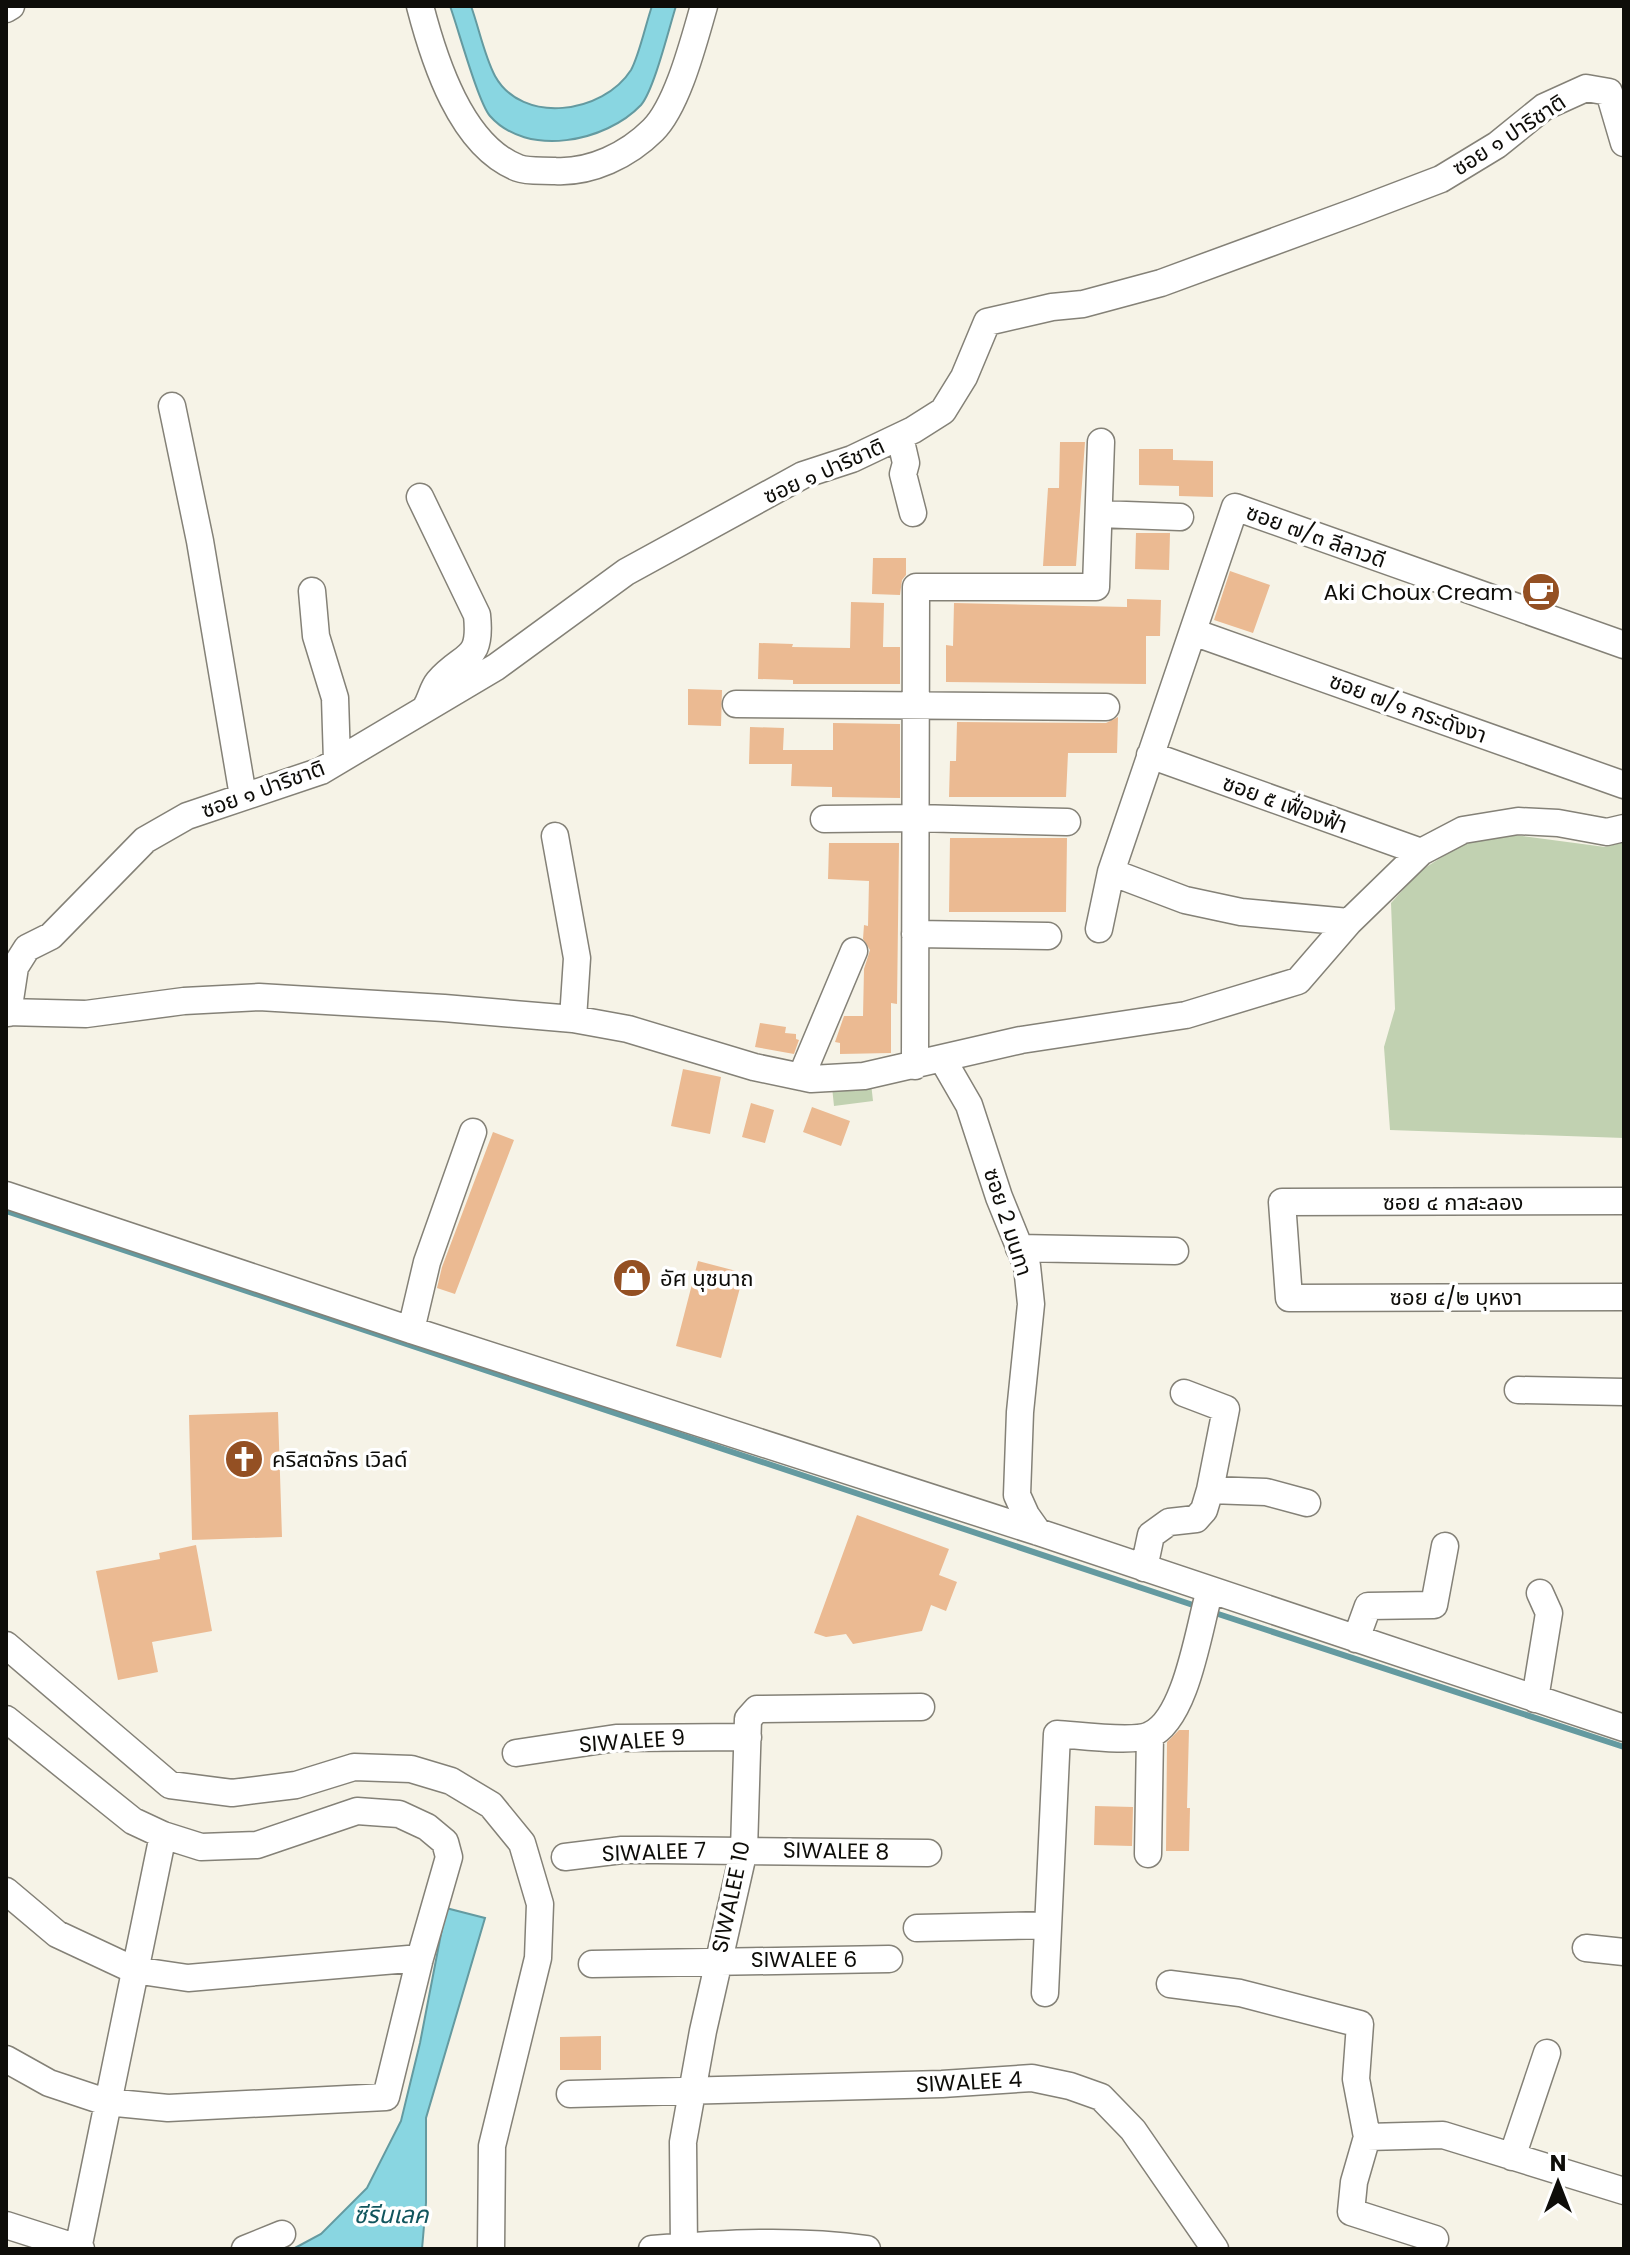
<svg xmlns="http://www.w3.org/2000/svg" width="1630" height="2255" font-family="Poppins,'Noto Sans Thai',sans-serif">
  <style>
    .green { fill: #c1d1b1 }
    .water { fill: #89d6e1; stroke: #649aa0; stroke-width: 2 }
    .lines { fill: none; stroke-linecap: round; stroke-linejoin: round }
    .stream { stroke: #649aa0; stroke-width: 6 }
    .building { fill: #ebba92 }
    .minor-casing { stroke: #848177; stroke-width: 29 }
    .minor { stroke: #fff; stroke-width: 26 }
    .labels { text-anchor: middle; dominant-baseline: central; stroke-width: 7; stroke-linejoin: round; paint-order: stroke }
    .street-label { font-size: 22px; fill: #0e0d09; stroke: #fff }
    .poi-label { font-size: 22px; fill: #0e0d09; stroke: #fff; text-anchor: start }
    .water-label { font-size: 24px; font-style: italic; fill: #11555d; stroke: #fff }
  </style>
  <rect width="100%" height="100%" fill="#f6f3e7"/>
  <path class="green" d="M1515,835l90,12 19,-5v296l-234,-8 -6,-83 11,-38 -4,-106 29,-32 44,-28z
    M871,1083l2,18 -39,5 -2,-19z"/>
  <path class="water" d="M450,6h21c8,22 13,49 24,70 27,49 108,38 136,-6 8,-14 15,-47 21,-64h24c-7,22 -22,84 -35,99 -35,37 -114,53 -151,11 -12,-14 -32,-88 -40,-110z
    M446,1908l39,10 -59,200v85l-4,46h-129l28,-15 46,-46 34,-67 19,-78z"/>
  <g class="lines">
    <path class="stream" d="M6,1211l1193,396
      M1209,1611l415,136"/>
  </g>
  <path class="building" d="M1060,442h25l-9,124h-33l5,-78h11z
    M1139,449h34v11l40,1v36l-34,-1v-10l-40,-1z
    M1136,533h34l-1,37 -34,-1z
    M873,558h33v17l-4,5 -2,15 -28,-1z
    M1230,571l40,14 -17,48 -39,-13z
    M1127,599l34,1 -1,36h-14v48l-200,-2v-37l7,1 1,-43 173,4z
    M851,602l33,1 -1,44h17v37h-107v-4l-35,-1 1,-36 34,1 -1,3 58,1z
    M688,689l34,1 -1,36 -33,-1z
    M1118,717l-1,36h-49l-2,44h-117l1,-36h6l1,-39 149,1z
    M833,723l67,1v74l-68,-1v-10l-41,-1 1,-22h-43l1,-37 34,1 -1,22h50z
    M950,838h117l-1,74h-117z
    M829,843h70l-2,161 -6,-1v50l-51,1v-11l-5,-1 9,-26h19l1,-47 6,-19 -7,-11 1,-14 4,1 1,-45 -41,-2z
    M760,1023l26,4 -1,6 11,1v5l3,1 -5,14 -39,-7z
    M683,1069l38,8 -11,57 -39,-8z
    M751,1103l23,7 -9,33 -23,-6z
    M812,1107l38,14 -9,25 -38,-14z
    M493,1132l21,8 -59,154 -18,-6 5,-21z
    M698,1261l46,12 -23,85 -45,-12z
    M278,1412l4,125 -90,3 -3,-125z
    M857,1515l92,34 -10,26 18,7 -11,29 -15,-6 -9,26 -69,13 -7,-10 -20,3 -12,-4z
    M196,1545l16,86 -60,11 6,30 -40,8 -22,-109 64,-12 -1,-6z
    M1179,1730h10l-2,78h3l-1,43h-23l1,-109z
    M1095,1806l38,1 -1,39 -38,-1z
    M601,2036v34h-41v-33z"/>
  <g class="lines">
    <defs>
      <path id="minor" d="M420,6c14,54 41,140 98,162 10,4 26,2 37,3 36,2 73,-16 98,-41 25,-25 41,-90 51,-124
        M6,9l5,-3
        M172,406l28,135 43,255
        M900,437l6,26 -3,11 10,39
        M420,497l57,118c5,48 -13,37 -39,67 -5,6 -7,16 -11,23
        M1099,514l81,3
        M312,591l4,45 19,62 2,63
        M1193,632l431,153
        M736,704l370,3
        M1150,755l271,97
        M824,819l92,-1 151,4
        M555,836l22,122 -4,61
        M1111,872l74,28 56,12 108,10
        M1099,929l12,-57 124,-365 389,138
        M915,934l133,2
        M6,1012l80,2 98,-13 75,-4 185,11 129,11 55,10 126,38 57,12 53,-3 157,-36 165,-25 112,-34 51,-59 72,-70 42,-22 55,-9 40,2 49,9 17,-4
        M8,1013l7,-46 12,-19 24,-12 94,-96 42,-24 134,-45 175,-104 130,-95 177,-97 49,-16 61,-29 30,-19 21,-34 23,-55 65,-15 31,-3 78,-21 196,-72 84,-32 56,-34 47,-38 42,-19 23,4 15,51
        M943,1060l26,45 30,92 28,69 4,38 -11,108 -3,83 9,20 12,17
        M915,1066l1,-479h180l5,-145
        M801,1077l53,-126
        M6,1195l405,135 627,202 586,196
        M1624,1201l-342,1 7,96 335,-1
        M1019,1248l156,3
        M411,1330l16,-68 46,-130
        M1518,1390l106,2
        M1184,1393l42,16 -16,81
        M1144,1568l7,-33 18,-13 27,-3 8,-9 6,-20 56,2 41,11
        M1356,1639l12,-33 66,-1 11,-59
        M6,1645l164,140 62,8 64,-8 58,-18 57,2 40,12 40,24 31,38 18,61 -2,54 -46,188 -1,103
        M1535,1699l14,-86 -9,-20
        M6,1719l127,102 30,14 38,12 56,-2 100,-34 42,3 28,13 18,15 4,15 -29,101 -34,139 -218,11 -62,-6 -57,-19 -43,-24
        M516,1753l100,-15 132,-1
        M1148,1854l2,-119
        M565,1857l57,-7h35l271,3
        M6,1891l51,43 77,36 54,8 232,-20
        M917,1928l131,-3
        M1586,1948l38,4
        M592,1964l297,-5
        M1170,1984l70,9 120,31 -4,55 11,58 -13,45 -3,30 84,27
        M1045,1993l12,-259c20,1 76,9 93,1 37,-16 49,-109 60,-145
        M570,2094l372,-10 90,-6 38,8 31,11 32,33 82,119
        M1367,2137l76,-2 181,56
        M1512,2157l35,-104
        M6,2225l75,24
        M78,2249l85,-414
        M245,2249l37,-15
        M652,2249c72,-6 144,-10 215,0
        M684,2249l-1,-107 20,-111 41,-181 4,-131 9,-10 164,-2"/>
    </defs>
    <use href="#minor" class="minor-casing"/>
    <use href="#minor" class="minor"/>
  </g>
  <defs>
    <symbol id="cafe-disc" viewBox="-11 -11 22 22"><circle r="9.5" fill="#945023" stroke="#fff"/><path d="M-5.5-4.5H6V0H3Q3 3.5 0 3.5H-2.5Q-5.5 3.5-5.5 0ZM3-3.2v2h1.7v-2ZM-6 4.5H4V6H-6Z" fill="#fff"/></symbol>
    <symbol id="shop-disc" viewBox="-11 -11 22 22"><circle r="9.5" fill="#945023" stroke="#fff"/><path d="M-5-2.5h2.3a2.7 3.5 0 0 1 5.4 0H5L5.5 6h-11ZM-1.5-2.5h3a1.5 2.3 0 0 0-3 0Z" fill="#fff"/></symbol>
    <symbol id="church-disc" viewBox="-11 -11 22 22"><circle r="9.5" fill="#945023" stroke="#fff"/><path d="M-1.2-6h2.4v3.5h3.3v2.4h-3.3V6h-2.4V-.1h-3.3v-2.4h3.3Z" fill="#fff"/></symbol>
  </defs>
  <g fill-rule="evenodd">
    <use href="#cafe-disc" x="1519" y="570" width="44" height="44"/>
    <use href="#shop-disc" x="610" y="1256" width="44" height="44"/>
    <use href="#church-disc" x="222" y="1437" width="44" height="44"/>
  </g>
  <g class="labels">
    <g class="street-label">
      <text transform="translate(1509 135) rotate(-33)">ซอย ๑ ปาริชาติ</text>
      <text transform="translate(824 471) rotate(-24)">ซอย ๑ ปาริชาติ</text>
      <text transform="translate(1316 536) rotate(20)">ซอย ๗/๓ ลีลาวดี</text>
      <text transform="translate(1408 708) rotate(20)">ซอย ๗/๑ กระดังงา</text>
      <text transform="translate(263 789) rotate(-20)">ซอย ๑ ปาริชาติ</text>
      <text transform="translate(1285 804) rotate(20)">ซอย ๕ เฟื่องฟ้า</text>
      <text x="1453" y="1202">ซอย ๔ กาสะลอง</text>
      <text transform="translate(1008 1222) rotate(72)">ซอย 2 มนทา</text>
      <text x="1456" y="1297">ซอย ๔/๒ บุหงา</text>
      <text transform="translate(632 1741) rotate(-4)">SIWALEE 9</text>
      <text transform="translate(836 1851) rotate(1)">SIWALEE 8</text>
      <text transform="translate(654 1852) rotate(-2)">SIWALEE 7</text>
      <text transform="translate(731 1897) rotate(-78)">SIWALEE 10</text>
      <text x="804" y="1959">SIWALEE 6</text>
      <text transform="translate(969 2082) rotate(-3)">SIWALEE 4</text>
    </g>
    <g class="poi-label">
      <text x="1513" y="592" text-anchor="end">Aki Choux Cream</text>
      <text x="660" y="1278">อัศ นุชนาถ</text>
      <text x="272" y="1459">คริสตจักร เวิลด์</text>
    </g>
    <g class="water-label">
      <text x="391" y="2214">ซีรีนเลค</text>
    </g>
  </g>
  <rect width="1630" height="2255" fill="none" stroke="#0e0d09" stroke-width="16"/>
  <g transform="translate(1558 2183)" stroke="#ffffff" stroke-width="6" paint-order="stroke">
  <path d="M0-6L14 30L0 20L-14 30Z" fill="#0e0d09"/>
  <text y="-12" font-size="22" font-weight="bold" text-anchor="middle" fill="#0e0d09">N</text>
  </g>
</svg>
